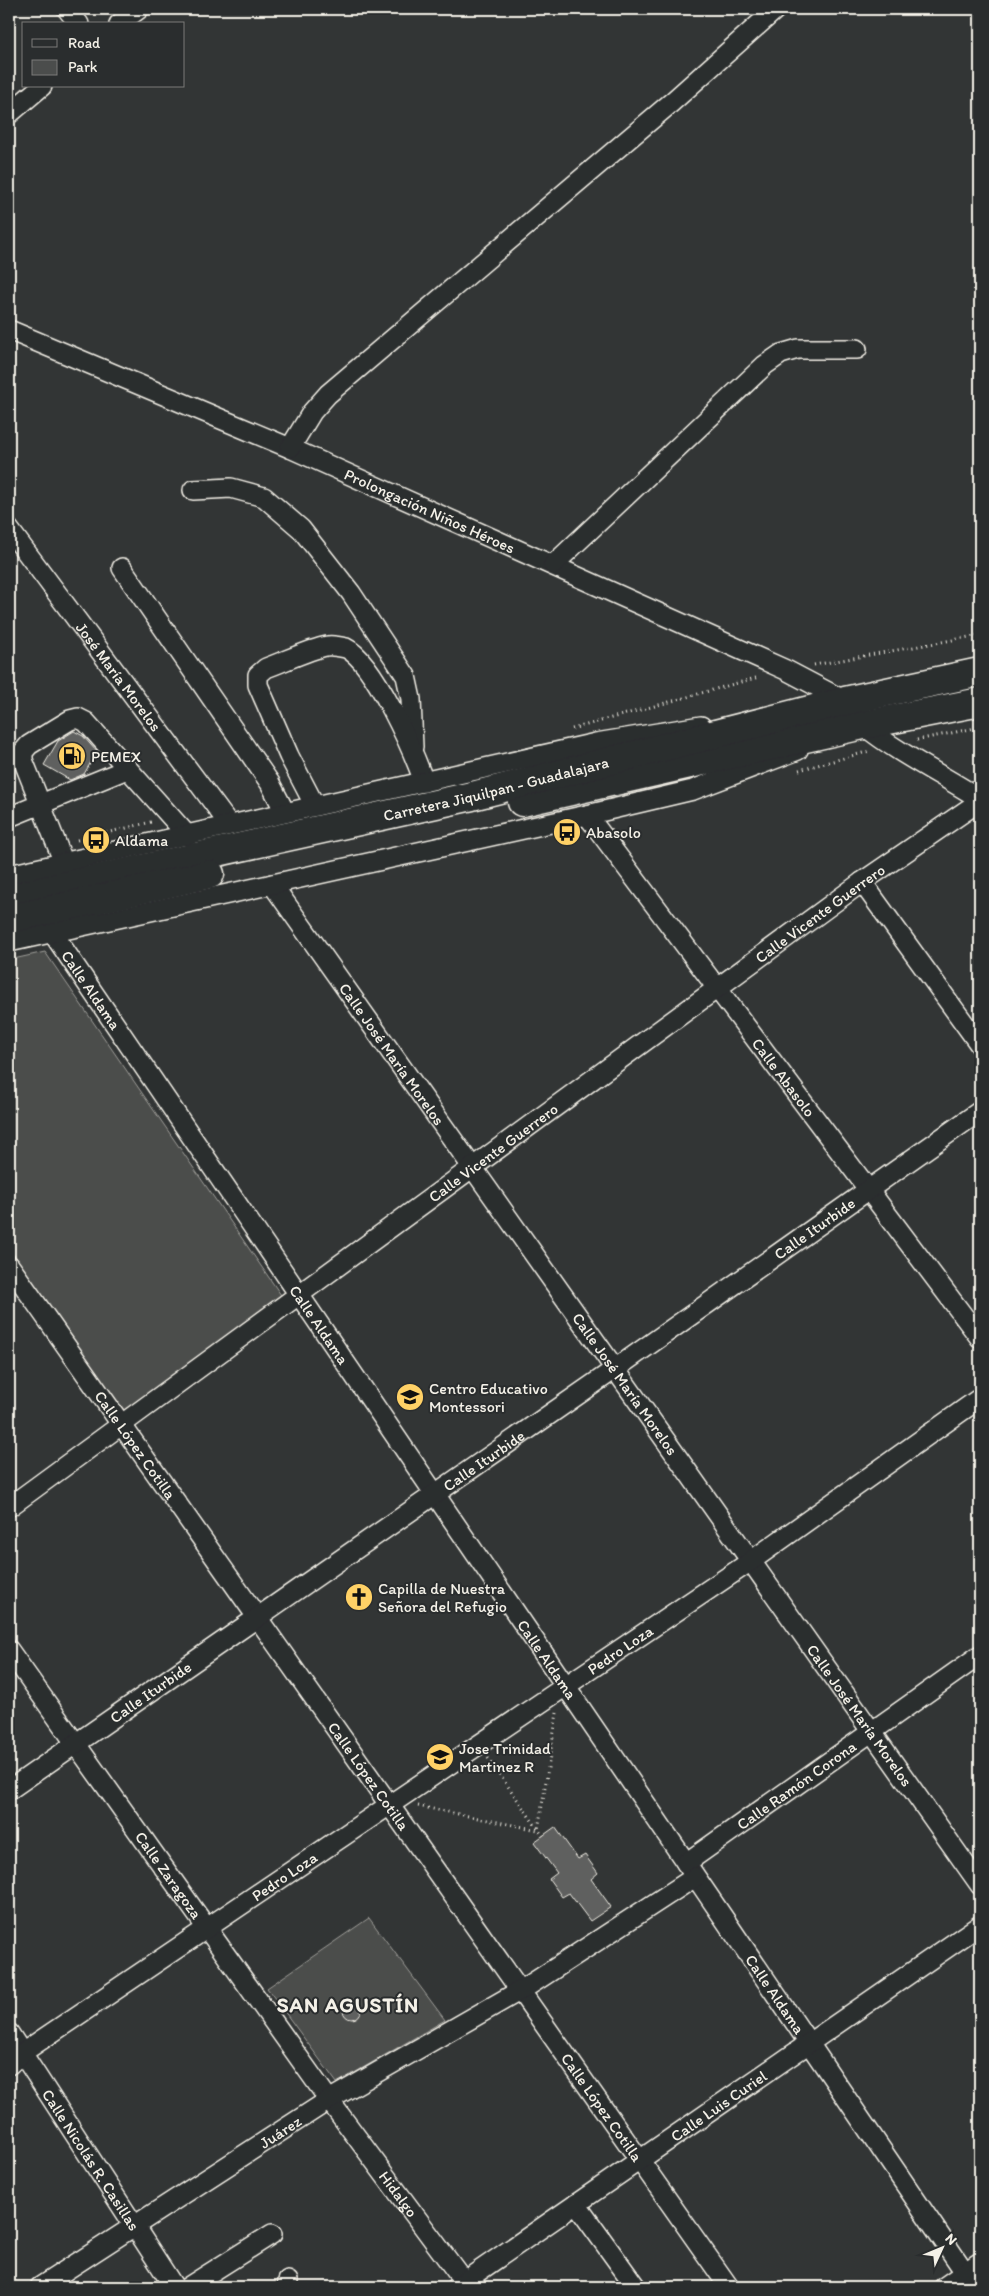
<svg xmlns="http://www.w3.org/2000/svg" width="989" height="2296" font-family="Itim,sans-serif">
  <style>
    .green { fill: #4b4d4c; stroke: #a09f9a }
    .building { fill: #5f605f; stroke: #f4f1e8 }
    .lines { fill: none; stroke-linecap: round; stroke-linejoin: round }
    .minor-casing { stroke: #f4f1e8; stroke-width: 22 }
    .highway-casing { stroke: #f4f1e8; stroke-width: 31 }
    .path { stroke: #f4f1e8; stroke-width: 3; stroke-dasharray: 1 4; stroke-linecap: butt }
    .minor { stroke: #2a2d2e; stroke-width: 19 }
    .highway { stroke: #2a2d2e; stroke-width: 28 }
    .labels { text-anchor: middle; dominant-baseline: central; stroke-width: 4; stroke-linejoin: round; paint-order: stroke }
    .street-label { font-size: 16px; fill: #f4f1e8; stroke: #2a2d2e }
    .poi-label { font-size: 16px; fill: #f4f1e8; stroke: #2a2d2e; text-anchor: start }
    .district-label { font-size: 21px; font-weight: bold; letter-spacing: 1px; fill: #f4f1e8; stroke: #2a2d2e }
  </style>
  <rect width="100%" height="100%" fill="#323535"/>
  <filter id="ink" filterUnits="userSpaceOnUse"><feTurbulence type="fractalNoise" baseFrequency=".02" numOctaves="2"/><feDisplacementMap in="SourceGraphic" scale="10" xChannelSelector="R" yChannelSelector="G"/><feConvolveMatrix kernelMatrix="1 2 1 2 8 2 1 2 1" color-interpolation-filters="sRGB"/></filter>
  <g filter="url(#ink)">
    <path class="green" d="M45,952l238,346 -159,115 -115,-166v-287z
      M369,1918l76,102 -108,63 -70,-95z"/>
    <path class="building" d="M74,731l9,5 14,16 -13,22 -14,6 -26,-15 14,-24z
      M555,1827l23,32 7,-4 13,18 -7,6 20,28 -21,14 -21,-28 -7,4 -13,-18 8,-6 -23,-31z
      M343 2010a9 9 0 1 1 18 0a9 9 0 1 1-18 0Z"/>
    <g class="lines">
      <defs>
        <g id="minor">
          <path d="M67,9l12,15"/>
          <path d="M119,24l20,-15"/>
          <path d="M9,114l33,-28"/>
          <path id="s1" d="M9,330l281,118 496,222 59,31"/>
          <path d="M290,448l22,-36 16,-18 344,-292 104,-93"/>
          <path d="M193,490l38,-2 33,9 37,32 50,64 55,83 5,23 2,48"/>
          <path id="s2" d="M9,529l220,295"/>
          <path d="M553,565l212,-200 16,-11 17,-5h59"/>
          <path d="M122,568l148,215 15,29"/>
          <path d="M856,728l7,-3c36,29 78,49 117,74"/>
          <path d="M315,806l-26,-50 -31,-71v-10l8,-7c17,-6 44,-19 61,-22 4,-1 15,1 19,2 28,13 68,105 78,134"/>
          <path id="s3" d="M587,815l393,523"/>
          <path d="M9,817l118,-48"/>
          <path d="M64,863l-41,-103v-8l6,-7 41,-25 8,-2 8,4 102,114"/>
          <path d="M9,875l587,-132 105,-17"/>
          <path d="M862,882l118,163"/>
          <path id="s4" d="M272,884l708,1001"/>
          <path id="s5" d="M52,932l923,1355"/>
          <path d="M9,942l578,-127 106,-25 105,-40"/>
          <path id="s6" d="M9,1265l720,1022"/>
          <path id="s7" d="M9,1507l853,-625 118,-81"/>
          <path id="s8" d="M9,1650l320,450 139,187"/>
          <path id="s9" d="M9,1790l606,-421 365,-258"/>
          <path id="s10" d="M686,1863l294,-208"/>
          <path id="s11" d="M9,2033l165,254"/>
          <path id="s12" d="M9,2065l13,-12 729,-492 229,-163"/>
          <path d="M576,2204l60,83"/>
          <path id="s13" d="M40,2287l289,-187 199,-114 167,-109"/>
          <path d="M188,2287l84,-53"/>
          <path d="M287,2287l1,-6"/>
          <path id="s14" d="M456,2287l524,-362"/>
          <path d="M944,2287l36,-25"/>
        </g>
        <g id="highway">
          <path d="M522,802l341,-77 117,-23"/>
          <path id="s15" d="M9,898l463,-102 373,-95 135,-29"/>
          <path d="M9,919l201,-45"/>
        </g>
      </defs>
      <use href="#minor" class="minor-casing"/>
      <use href="#highway" class="highway-casing"/>
      <path class="path" d="M814,665l166,-30
        M572,729l187,-52
        M917,740l63,-13
        M799,770l71,-19
        M77,840l74,-18
        M488,1758l55,78
        M418,1806l120,24 19,-117"/>
      <use href="#minor" class="minor"/>
      <use href="#highway" class="highway"/>
    </g>
  </g>
  <defs>
    <symbol id="fuel-disc" viewBox="-11 -11 22 22"><circle r="9.5" fill="#ffd166" stroke="#2a2d2e"/><path d="M-5.5-6h7V0h2V4h1.3V-2.5L3-4.5l.8-.8L6-3V5H2.5V1h-1V6h-7ZM-4.2-4.7v3.2H.2V-4.7Z" fill="#111"/></symbol>
    <symbol id="bus-disc" viewBox="-11 -11 22 22"><circle r="9.5" fill="#ffd166" stroke="#2a2d2e"/><path d="M-5-6H5V4H4V6H2V4H-2V6H-4V4H-5ZM-3.5-4V0h7V-4ZM-3.5 1.2v1.5H-2V1.2ZM2 1.2v1.5H3.5V1.2Z" fill="#111"/></symbol>
    <symbol id="school-disc" viewBox="-11 -11 22 22"><circle r="9.5" fill="#ffd166" stroke="#2a2d2e"/><path d="M0-5L7-2L0 1L-7-2ZM-4 1L0 2.5L4 1V4Q0 6-4 4Z" fill="#111"/></symbol>
    <symbol id="church-disc" viewBox="-11 -11 22 22"><circle r="9.5" fill="#ffd166" stroke="#2a2d2e"/><path d="M-1.2-6h2.4v3.5h3.3v2.4h-3.3V6h-2.4V-.1h-3.3v-2.4h3.3Z" fill="#111"/></symbol>
  </defs>
  <g fill-rule="evenodd">
    <use href="#fuel-disc" x="56" y="740" width="32" height="32"/>
    <use href="#bus-disc" x="551" y="816" width="32" height="32"/>
    <use href="#bus-disc" x="80" y="824" width="32" height="32"/>
    <use href="#school-disc" x="394" y="1381" width="32" height="32"/>
    <use href="#church-disc" x="343" y="1581" width="32" height="32"/>
    <use href="#school-disc" x="424" y="1741" width="32" height="32"/>
  </g>
  <g class="labels">
    <g class="street-label">
      <text stroke="none"><textPath href="#s1" startOffset="458">Prolongación Niños Héroes</textPath></text>
      <text stroke="none"><textPath href="#s2" startOffset="184">José María Morelos</textPath></text>
      <text stroke="none"><textPath href="#s15" startOffset="499">Carretera Jiquilpan - Guadalajara</textPath></text>
      <text stroke="none"><textPath href="#s7" startOffset="1005">Calle Vicente Guerrero</textPath></text>
      <text stroke="none"><textPath href="#s5" startOffset="70">Calle Aldama</textPath></text>
      <text stroke="none"><textPath href="#s4" startOffset="208">Calle José María Morelos</textPath></text>
      <text stroke="none"><textPath href="#s3" startOffset="328">Calle Abasolo</textPath></text>
      <text stroke="none"><textPath href="#s7" startOffset="600">Calle Vicente Guerrero</textPath></text>
      <text stroke="none"><textPath href="#s9" startOffset="982">Calle Iturbide</textPath></text>
      <text stroke="none"><textPath href="#s5" startOffset="475">Calle Aldama</textPath></text>
      <text stroke="none"><textPath href="#s4" startOffset="612">Calle José María Morelos</textPath></text>
      <text stroke="none"><textPath href="#s6" startOffset="220">Calle López Cotilla</textPath></text>
      <text stroke="none"><textPath href="#s9" startOffset="578">Calle Iturbide</textPath></text>
      <text stroke="none"><textPath href="#s12" startOffset="739">Pedro Loza</textPath></text>
      <text stroke="none"><textPath href="#s5" startOffset="880">Calle Aldama</textPath></text>
      <text stroke="none"><textPath href="#s9" startOffset="172">Calle Iturbide</textPath></text>
      <text stroke="none"><textPath href="#s4" startOffset="1018">Calle José María Morelos</textPath></text>
      <text stroke="none"><textPath href="#s6" startOffset="625">Calle López Cotilla</textPath></text>
      <text stroke="none"><textPath href="#s10" startOffset="135">Calle Ramón Corona</textPath></text>
      <text stroke="none"><textPath href="#s8" startOffset="276">Calle Zaragoza</textPath></text>
      <text stroke="none"><textPath href="#s12" startOffset="334">Pedro Loza</textPath></text>
      <text stroke="none"><textPath href="#s5" startOffset="1285">Calle Aldama</textPath></text>
      <text stroke="none"><textPath href="#s14" startOffset="319">Calle Luis Curiel</textPath></text>
      <text stroke="none"><textPath href="#s6" startOffset="1030">Calle López Cotilla</textPath></text>
      <text stroke="none"><textPath href="#s13" startOffset="286">Juárez</textPath></text>
      <text stroke="none"><textPath href="#s11" startOffset="151">Calle Nicolás R. Casillas</textPath></text>
      <text stroke="none"><textPath href="#s8" startOffset="669">Hidalgo</textPath></text>
    </g>
    <g class="poi-label">
      <text x="91" y="756">PEMEX</text>
      <text x="586" y="832">Abasolo</text>
      <text x="115" y="840">Aldama</text>
      <text x="429" y="1388">Centro Educativo<tspan x="429" dy="18">Montessori</tspan></text>
      <text x="378" y="1588">Capilla de Nuestra<tspan x="378" dy="18">Señora del Refugio</tspan></text>
      <text x="459" y="1748">Jose Trinidad<tspan x="459" dy="18">Martinez R</tspan></text>
    </g>
    <g class="district-label">
      <text x="348" y="2004">SAN AGUSTÍN</text>
    </g>
  </g>
  <rect width="989" height="2296" fill="none" stroke="#2a2d2e" stroke-width="30"/>
  <rect x="15" y="15" width="959" height="2266" fill="none" stroke="#f4f1e8" stroke-width="2" filter="url(#ink)"/>
  <rect x="22" y="22" width="162" height="65" fill="#2a2d2e" stroke="#7b7b78"/>
  <rect x="32" y="39" width="25" height="8" fill="#2a2d2e" stroke="#7b7b78"/>
  <text x="68" y="48" font-size="15" fill="#f4f1e8">Road</text>
  <rect x="32" y="60" width="25" height="15" fill="#4b4d4c" stroke="#7b7b78"/>
  <text x="68" y="72" font-size="15" fill="#f4f1e8">Park</text>
  <g transform="translate(942 2248) rotate(46)" stroke="#2a2d2e" stroke-width="4" paint-order="stroke">
  <path d="M0-4L9 19L0 12L-9 19Z" fill="#f4f1e8"/>
  <text y="-8" font-size="14" font-weight="bold" text-anchor="middle" fill="#f4f1e8">N</text>
  </g>
</svg>
